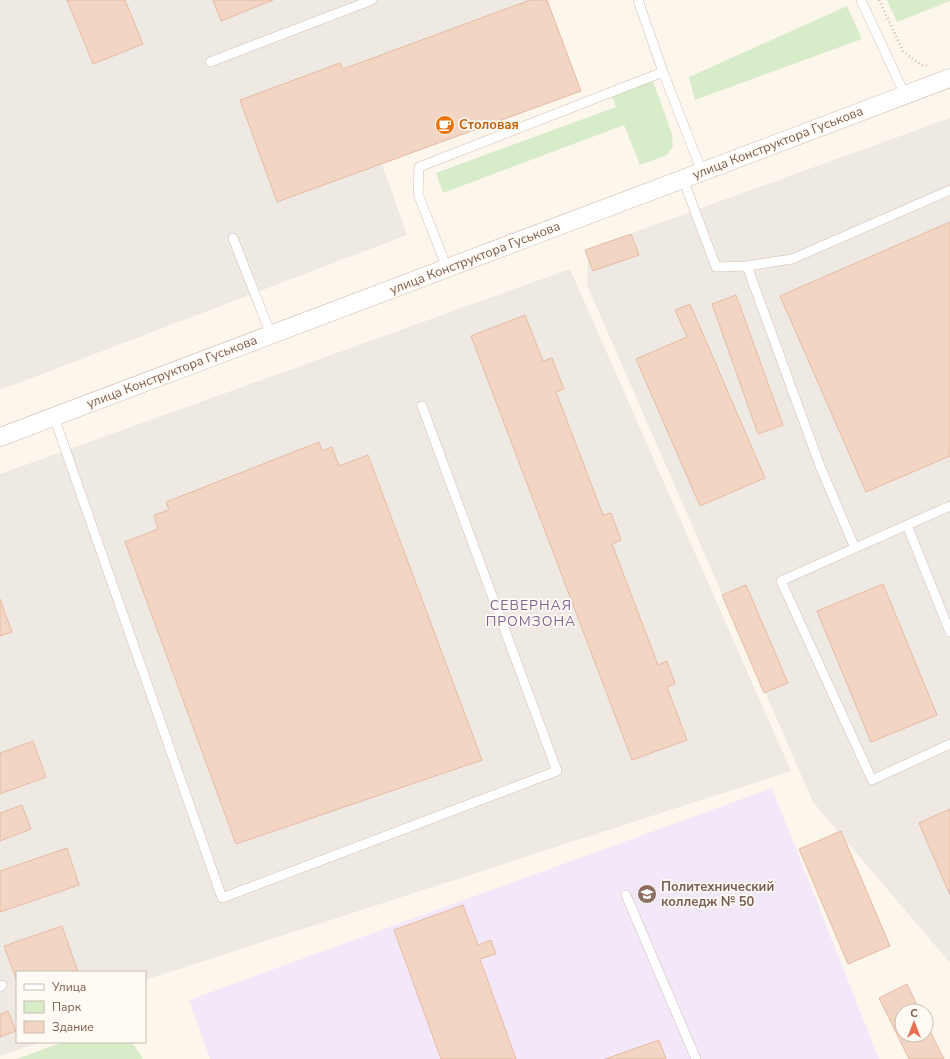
<svg xmlns="http://www.w3.org/2000/svg" width="950" height="1059" font-family="'Nunito Sans',sans-serif">
  <style>
    .industrial { fill: #efe9e4 }
    .education { fill: #f3e8fa }
    .green { fill: #d8ecc9 }
    .building { fill: #f3d5c3; stroke: #e6bba3 }
    .lines { fill: none; stroke-linecap: round; stroke-linejoin: round }
    .lane-casing { stroke: #d1beb0; stroke-width: 10 }
    .street-casing { stroke: #d1beb0; stroke-width: 19 }
    .path { stroke: #d9b8a5; stroke-width: 2.5; stroke-dasharray: 1 3; stroke-linecap: butt }
    .lane { stroke: #fff; stroke-width: 9 }
    .street { stroke: #fff; stroke-width: 18 }
    .labels { text-anchor: middle; dominant-baseline: central; stroke-width: 3.5; stroke-linejoin: round; paint-order: stroke }
    .food-label { font-size: 13px; font-weight: bold; fill: #c56008; stroke: #fffaf3; text-anchor: start }
    .street-label { font-size: 13px; fill: #7a5c4d; stroke: #fffaf3 }
    .education-label { font-size: 13px; font-weight: bold; fill: #785e54; stroke: #fffaf3; text-anchor: start }
    .neighbourhood-label { font-size: 14px; letter-spacing: 1px; fill: #846695; stroke: #fffaf3 }
  </style>
  <rect width="100%" height="100%" fill="#fdf6ec"/>
  <path class="industrial" d="M0,0h547l34,91 -199,73 25,71 -407,155z
    M950,118v845l-137,-161 -226,-517 1,-36z
    M570,269l221,502 -646,209v-8h-128v70h24l-41,14v-582z"/>
  <path class="education" d="M772,788l107,271h-669l-21,-59z"/>
  <path class="green" d="M887,0h63v1l-53,21z
    M847,6l15,33 -167,61 -6,-23z
    M647,74l6,7 19,53 1,12 -6,9 -27,10 -16,-40 -181,68 -7,-20 180,-66 -8,-19z
    M63,1042h69l11,17h-126z"/>
  <path class="building" d="M67,0h58l18,44 -50,20z
    M213,0h60l-52,21z
    M530,0h17l34,91 -304,111 -37,-102 100,-37 3,6z
    M950,222v234l-84,36 -86,-196z
    M631,234l8,21 -46,16 -8,-21z
    M736,295l47,130 -25,9 -46,-130z
    M690,304l75,174 -65,28 -64,-147 51,-22 -12,-27z
    M525,315l18,46 9,-3 12,31 -8,3 47,123 8,-2 10,27 -9,4 46,121 9,-4 8,23 -8,3 20,53 -55,20 -161,-424z
    M319,442l3,9 10,-4 7,19 29,-11 114,305 -246,84 -111,-302 33,-13 -4,-14 15,-5 -3,-8z
    M883,584l54,131 -66,27 -54,-131z
    M746,585l42,98 -24,10 -42,-98z
    M0,599l12,33 -12,4z
    M33,741l13,36 -46,17v-41z
    M22,805l9,24 -31,12v-28z
    M950,809v86l-31,-72z
    M841,831l49,115 -42,18 -49,-115z
    M67,848l12,37 -79,27v-41z
    M463,905l15,40 13,-5 5,14 -16,5 36,100h-75l-47,-129z
    M62,926l16,46h-61v9l-13,-35z
    M907,984l13,27h-18v24h24v-12l18,36h-35l-30,-61z
    M8,1011l8,20 -16,6v-23z
    M659,1040l7,19h-61z"/>
  <g class="lines">
    <defs>
      <path id="lane" d="M638,0l25,72 39,100
        M861,0l44,95
        M210,62l162,-62
        M683,179l33,88 31,-1 45,-7 158,-69
        M233,238l38,97
        M747,266l73,200 35,82 95,-42
        M447,268l-29,-74 1,-27 244,-95
        M54,417l168,481 335,-127 -135,-365
        M907,525l43,107
        M855,548l-74,33 91,199 78,-36
        M626,895l70,164
        M0,987l2,-2"/>
      <path id="street" d="M0,437l950,-359"/>
    </defs>
    <use href="#lane" class="lane-casing"/>
    <use href="#street" class="street-casing"/>
    <path class="path" d="M879,0l24,51 18,14 7,1"/>
    <use href="#lane" class="lane"/>
    <use href="#street" class="street"/>
  </g>
  <defs>
    <symbol id="cafe-disc" viewBox="-11 -11 22 22"><circle r="9.5" fill="#e8710a" stroke="#fffaf3"/><path d="M-5.5-4.5H6V0H3Q3 3.5 0 3.5H-2.5Q-5.5 3.5-5.5 0ZM3-3.2v2h1.7v-2ZM-6 4.5H4V6H-6Z" fill="#fff"/></symbol>
    <symbol id="university-disc" viewBox="-11 -11 22 22"><circle r="9.5" fill="#8d6e63" stroke="#fffaf3"/><path d="M0-5L7-2L0 1L-7-2ZM-4 1L0 2.5L4 1V4Q0 6-4 4Z" fill="#fff"/></symbol>
  </defs>
  <g fill-rule="evenodd">
    <use href="#cafe-disc" x="434" y="114" width="22" height="22"/>
    <use href="#university-disc" x="636" y="883" width="22" height="22"/>
  </g>
  <g class="labels">
    <g class="food-label">
      <text x="459" y="125">Столовая</text>
    </g>
    <g class="street-label">
      <text transform="translate(778 143) rotate(-21)">улица Конструктора Гуськова</text>
      <text transform="translate(475 258) rotate(-21)">улица Конструктора Гуськова</text>
      <text transform="translate(172 372) rotate(-21)">улица Конструктора Гуськова</text>
    </g>
    <g class="education-label">
      <text x="661" y="887">Политехнический<tspan x="661" dy="15">колледж № 50</tspan></text>
    </g>
    <g class="neighbourhood-label">
      <text x="531" y="605">СЕВЕРНАЯ<tspan x="531" dy="16">ПРОМЗОНА</tspan></text>
    </g>
  </g>
  <rect x="16" y="971" width="130" height="72" fill="#fffaf3" stroke="#cabbb1"/>
  <rect x="24" y="984" width="20" height="6" fill="#ffffff" stroke="#cabbb1"/>
  <text x="52" y="991" font-size="12" fill="#7a5c4d">Улица</text>
  <rect x="24" y="1001" width="20" height="12" fill="#d8ecc9" stroke="#cabbb1"/>
  <text x="52" y="1011" font-size="12" fill="#7a5c4d">Парк</text>
  <rect x="24" y="1021" width="20" height="12" fill="#f3d5c3" stroke="#cabbb1"/>
  <text x="52" y="1031" font-size="12" fill="#7a5c4d">Здание</text>
  <g transform="translate(914 1023)"><circle r="19" fill="#fffaf3" stroke="#cabbb1"/>
  <path d="M0-3L7 15L0 10L-7 15Z" fill="#e76f51"/>
  <text y="-6" font-size="11" font-weight="bold" text-anchor="middle" fill="#7a5c4d">С</text>
  </g>
</svg>
